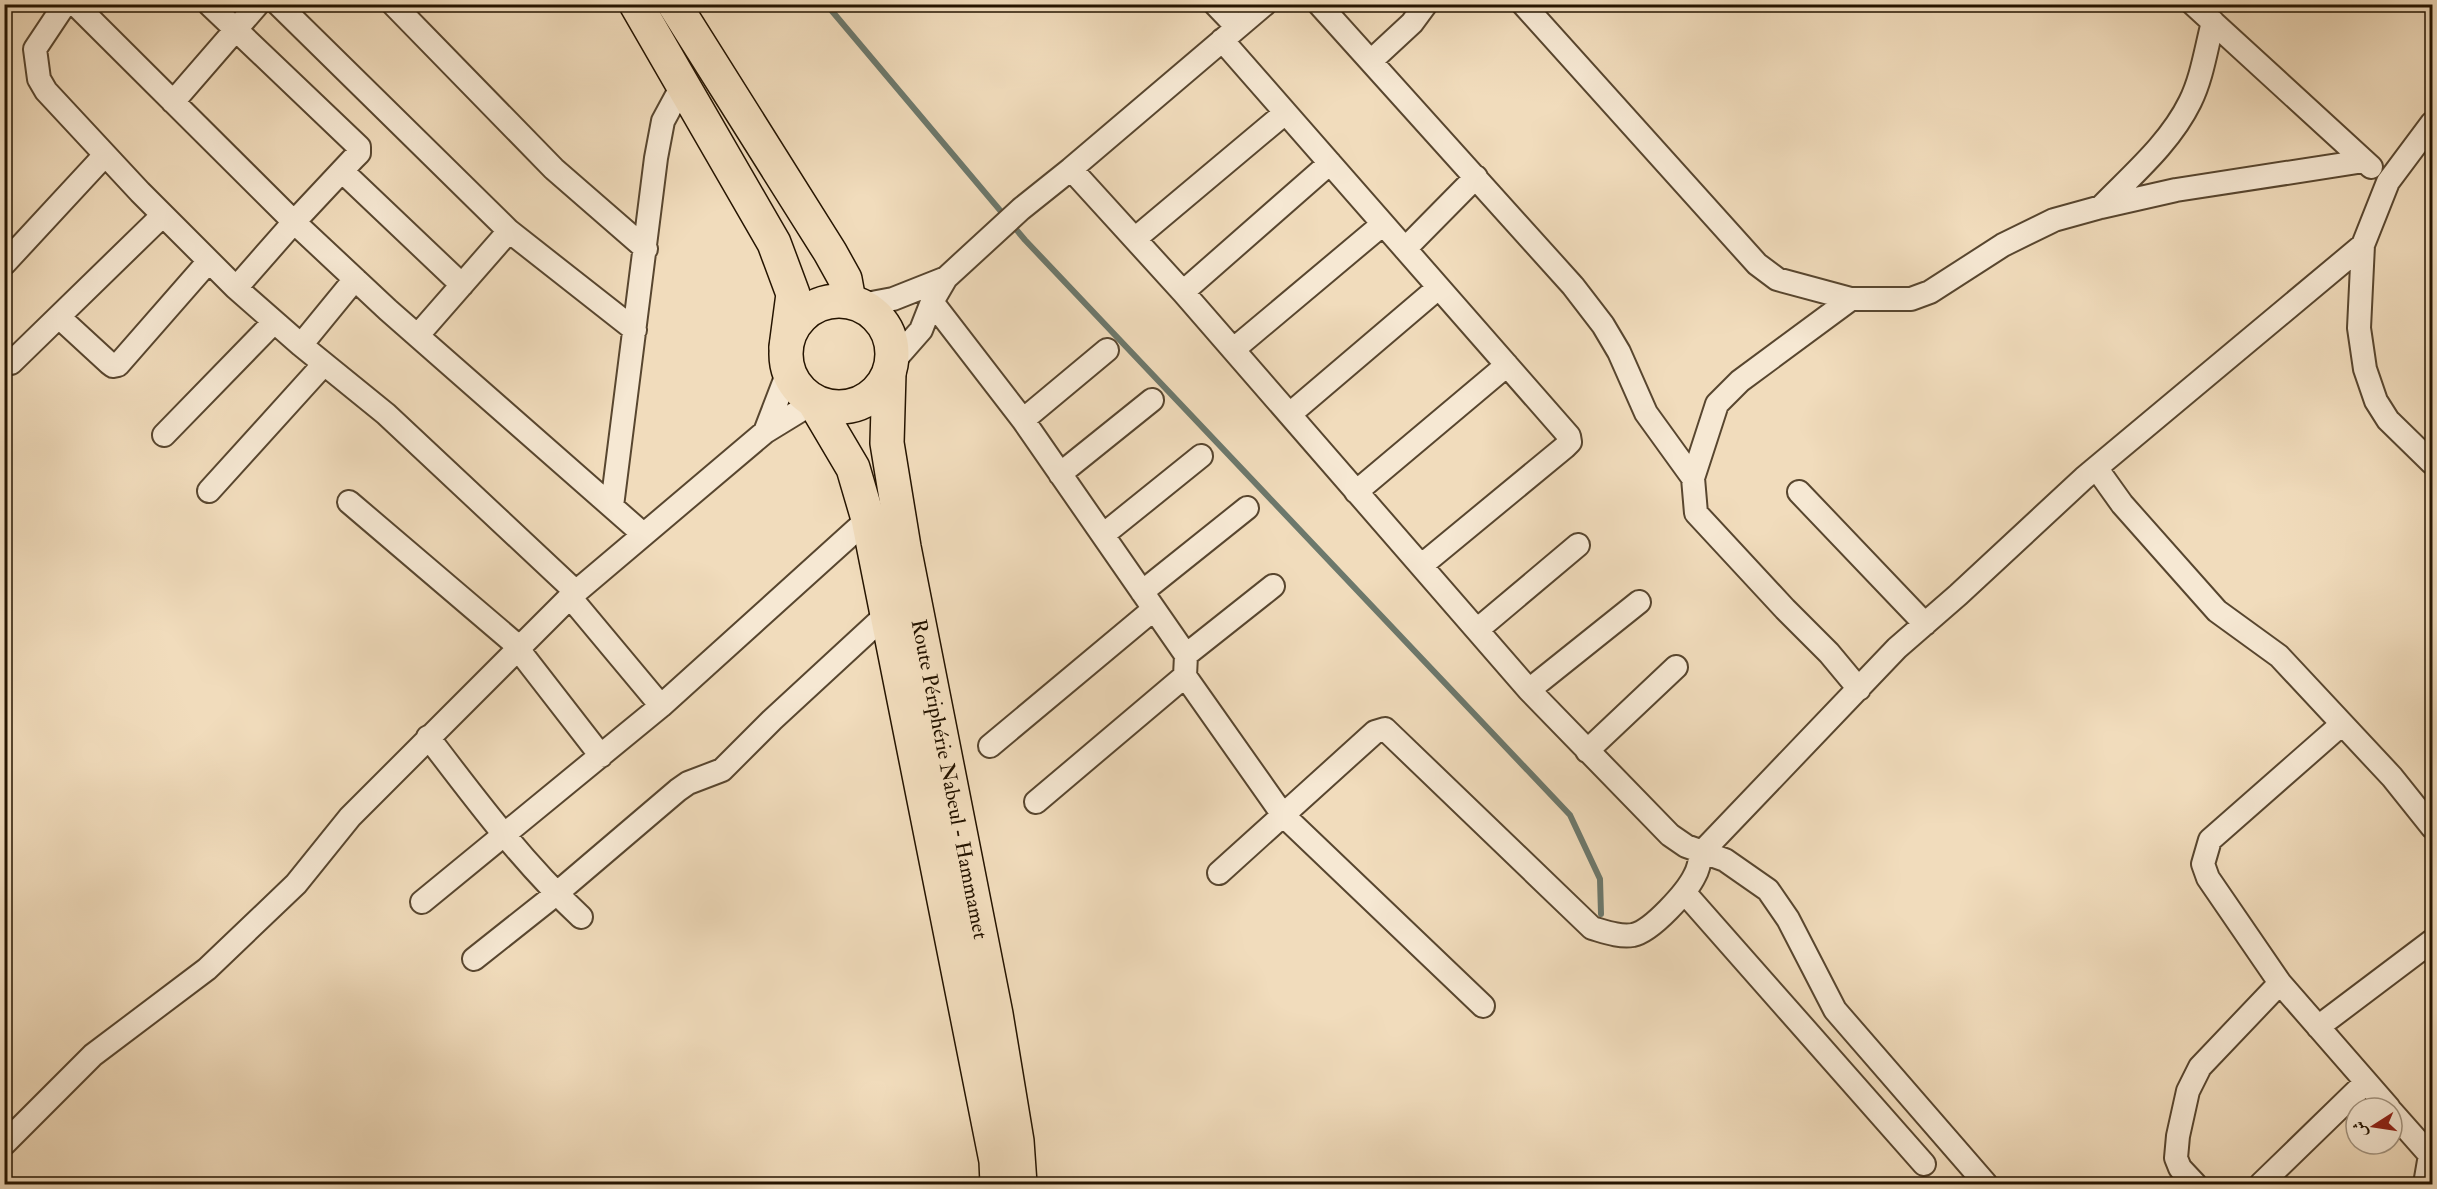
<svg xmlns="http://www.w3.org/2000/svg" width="2437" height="1189" font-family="'IM FELL Double Pica',Amiri,serif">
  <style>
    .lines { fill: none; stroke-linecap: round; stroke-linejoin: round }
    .stream { stroke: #6c786c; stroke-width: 6 }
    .minor-casing { stroke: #58462f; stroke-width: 26 }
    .highway-casing { stroke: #251400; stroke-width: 36 }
    .minor { stroke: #f6e8d3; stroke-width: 22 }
    .highway { stroke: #f1dcbc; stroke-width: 33 }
    .labels { text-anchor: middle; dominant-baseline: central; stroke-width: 4.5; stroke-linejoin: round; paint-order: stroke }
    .street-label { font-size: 21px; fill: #251400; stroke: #f6e8d3 }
  </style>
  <rect width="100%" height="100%" fill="#f1dcbc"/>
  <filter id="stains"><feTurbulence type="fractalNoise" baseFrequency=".00333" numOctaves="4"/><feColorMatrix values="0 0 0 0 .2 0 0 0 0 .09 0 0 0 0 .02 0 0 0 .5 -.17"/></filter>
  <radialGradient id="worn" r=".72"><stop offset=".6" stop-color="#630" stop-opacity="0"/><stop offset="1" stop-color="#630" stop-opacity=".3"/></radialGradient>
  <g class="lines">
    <path class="stream" d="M826,4l199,236 545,575 30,64 1,35"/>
    <defs>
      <path id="minor" d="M65,4l-30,45 4,30 7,12 94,101 96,96 65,57 85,69 190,178
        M75,4l219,218 94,88 255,224
        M209,4l150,143v6l-6,6 -59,63 -58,66
        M278,4l231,227 126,99
        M393,4l161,165 92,80
        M1215,4l22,23
        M1319,4l254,282 30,39 16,27 27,61 47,65 3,35 89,96 44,44 30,36
        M1523,4l234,260 20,15 74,20h60l19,-7 73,-47 51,-25 47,-13 75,-17 188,-29
        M2193,4l178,163
        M1222,40l347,396 1,6 -5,5 -143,118
        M1371,61l41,-38 14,-19
        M173,102l85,-98
        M2432,123l-44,59 -25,63 -4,83 6,41 11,32 12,19 44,43
        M1071,169l112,123 346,398 141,145 16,11 39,14 43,30 20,29 47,91 151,174
        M342,171l120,114
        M2101,207c31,-32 69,-64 89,-105 12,-24 16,-53 23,-80
        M1136,238l149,-125
        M1405,249l71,-72
        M4,264l101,-109
        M1183,292l147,-129
        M932,302l91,118 163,235 -1,21 98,139 200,191
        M861,305l32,-6 53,-21
        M59,317l50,46 4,3 5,-1 91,-104
        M418,335l91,-104
        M301,345l54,-66
        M1234,349l149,-125
        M11,363l152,-148
        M892,363l29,-33 11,-28 14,-24 75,-69 50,-40 194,-165
        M1290,414l148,-126
        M1023,420l84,-70
        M765,432l23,-60
        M164,435l110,-113
        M2097,469l25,35 95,107 62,45 113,121 40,50
        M1060,474l92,-74
        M1693,478l24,-74 23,-23 111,-82
        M209,491l115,-127
        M1356,492l151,-127
        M1799,492l126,132
        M349,502l170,145
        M612,506l44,-348 7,-37 20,-37
        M1103,535l98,-79
        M1142,592l105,-84
        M570,597l91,109
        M1477,630l101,-85
        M518,649l83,107
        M1186,655l87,-69
        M1529,690l110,-88
        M2342,724l-132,116 -7,24 5,14 72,105 109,125
        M428,737c48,63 95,126 153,180
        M990,746l164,-137
        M1587,751l89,-84
        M1036,802l149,-126
        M1219,873l156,-141 10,-3 207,199c14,4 27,9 41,7 19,-4 54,-43 62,-60 4,-7 5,-15 6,-22l196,-205 61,-53 126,-117 279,-233
        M1684,892l240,272
        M422,902l239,-196 207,-187
        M474,959l82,-65 122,-104 10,-7 34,-13 50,-50 116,-107
        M2318,1027l114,-86
        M2392,1112l38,43 -5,29
        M4,1144l89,-89 114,-86 89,-85 54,-67 220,-220 195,-165 49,-30
        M2195,1184l-15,-16 -4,-10 2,-22 10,-45 12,-24 80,-84
        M2261,1184l105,-102"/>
      <g id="highway">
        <path d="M636,4l138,239 19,51 -7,53"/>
        <path d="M674,4l156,248 15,27 4,22"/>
        <circle cx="839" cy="354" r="53"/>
        <path id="s1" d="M889,373l-2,70 17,104 92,467 21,127 3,43"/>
        <path d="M814,402l39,66 15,51 128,642 1,23"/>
      </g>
    </defs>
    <use href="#minor" class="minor-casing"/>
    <use href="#highway" class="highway-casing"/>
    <use href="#minor" class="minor"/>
    <use href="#highway" class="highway"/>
  </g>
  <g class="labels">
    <g class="street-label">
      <text stroke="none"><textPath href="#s1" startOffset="412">Route Périphérie Nabeul - Hammamet</textPath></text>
    </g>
  </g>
  <rect width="2437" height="1189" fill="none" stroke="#f1dcbc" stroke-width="24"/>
  <rect x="6" y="6" width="2425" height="1177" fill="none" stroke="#251400" stroke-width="3"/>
  <rect x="12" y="12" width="2413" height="1165" fill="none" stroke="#251400" stroke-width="1.5"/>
  <g transform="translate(2374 1126) rotate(258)"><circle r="28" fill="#f6e8d3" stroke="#a2937f" stroke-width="1.5"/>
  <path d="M0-4.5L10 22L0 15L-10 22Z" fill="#8f2418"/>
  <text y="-9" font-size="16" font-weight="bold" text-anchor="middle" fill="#251400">ش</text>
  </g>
  <rect width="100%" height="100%" filter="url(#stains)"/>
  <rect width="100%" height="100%" fill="url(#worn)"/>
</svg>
